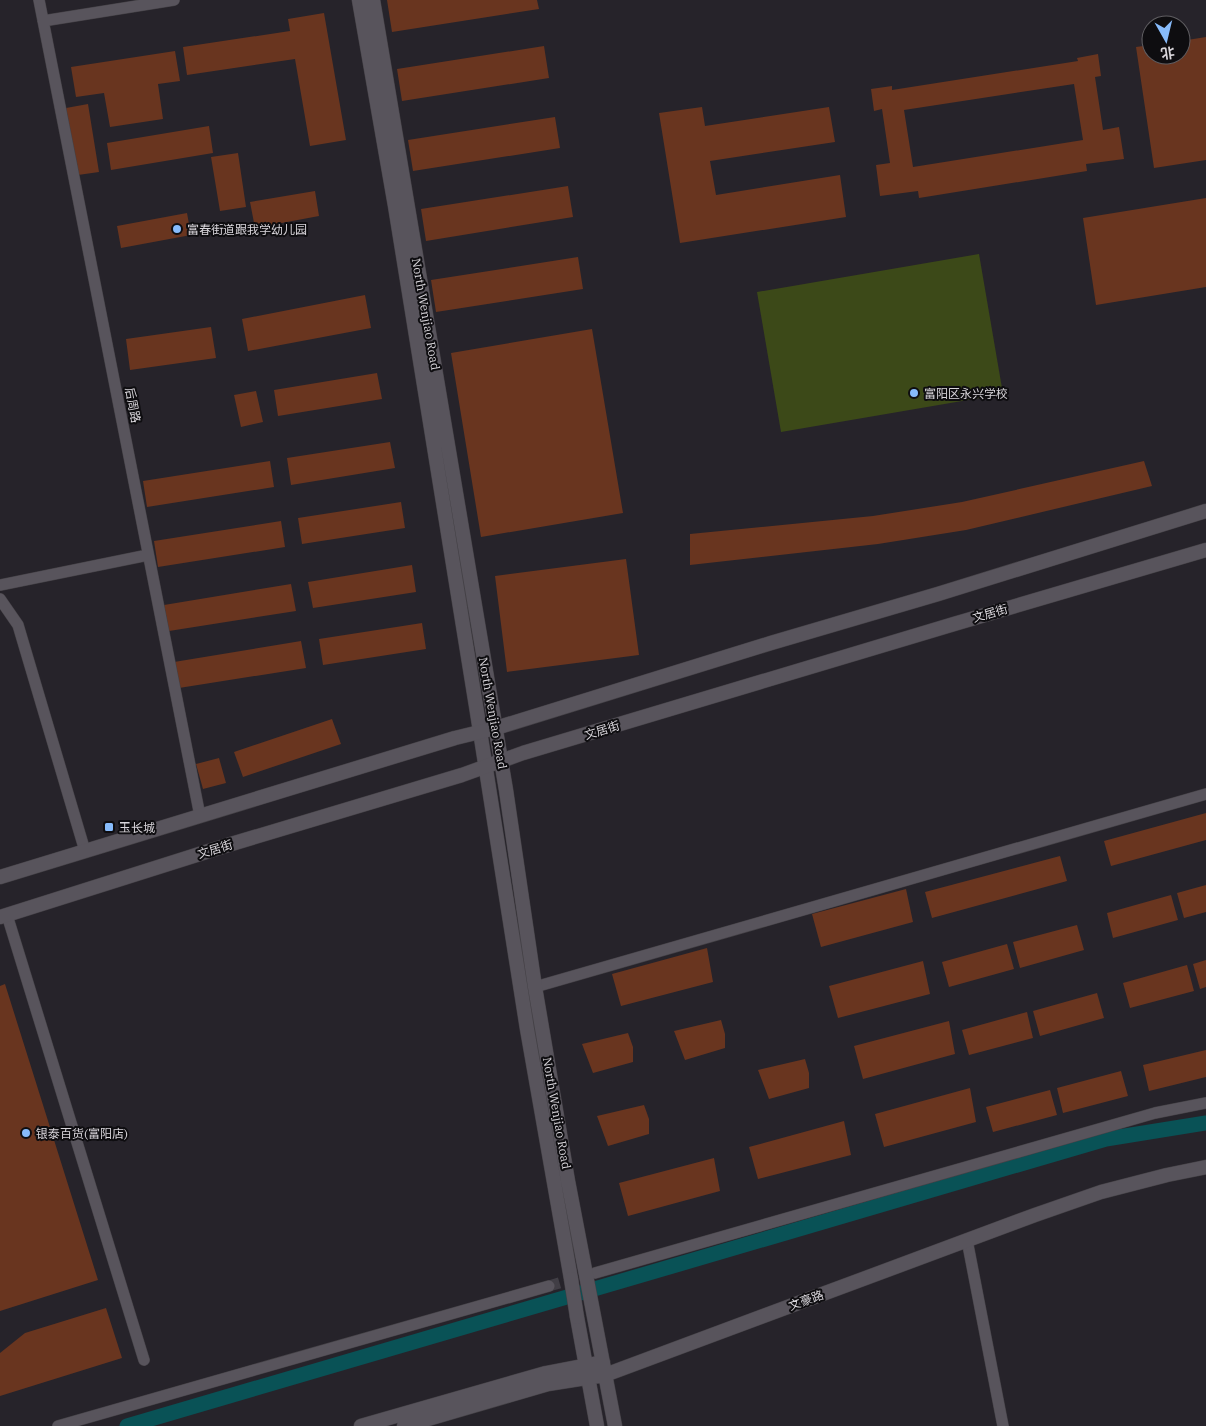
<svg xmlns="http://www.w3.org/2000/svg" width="1206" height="1426" font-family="'IBM Plex Serif','Noto Sans SC',serif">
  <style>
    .green { fill: #3c4918 }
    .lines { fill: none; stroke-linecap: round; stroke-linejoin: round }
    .canal { stroke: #095256; stroke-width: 15 }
    .building { fill: #69351f; fill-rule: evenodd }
    .minor-tunnel { stroke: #413e45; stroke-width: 11; stroke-dasharray: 11 5.5; stroke-linecap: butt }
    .minor-casing { stroke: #444146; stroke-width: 12 }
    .tertiary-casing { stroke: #444146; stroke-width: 15 }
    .secondary-casing { stroke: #444146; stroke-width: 15 }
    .minor { stroke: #58545c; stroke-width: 11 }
    .tertiary { stroke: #58545c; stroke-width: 14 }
    .secondary { stroke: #58545c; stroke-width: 14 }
    .tertiary-bridge-casing { stroke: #444146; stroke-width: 15; stroke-linecap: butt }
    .tertiary-bridge { stroke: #58545c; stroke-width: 14 }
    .poi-dot { fill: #87bbfb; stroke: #0e0d10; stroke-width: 2 }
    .labels { text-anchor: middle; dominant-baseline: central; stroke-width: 4; stroke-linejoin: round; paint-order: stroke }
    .poi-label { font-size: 12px; fill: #d9d6db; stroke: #0e0d10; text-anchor: start }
    .street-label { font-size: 12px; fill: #d9d6db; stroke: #0e0d10 }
  </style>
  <rect width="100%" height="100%" fill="#26232a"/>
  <path class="green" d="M979,254l24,140 -222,38 -24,-140z"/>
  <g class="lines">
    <path class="canal" d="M127,1426l979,-287 100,-16"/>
  </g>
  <path class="building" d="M387,0h150l2,9 -147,23z
    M324,13l22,127 -36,6 -15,-87 -108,16 -4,-28 107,-16 -2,-12z
    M1206,37v123l-52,8 -18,-121 15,-2v10h30v-14z
    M544,46l5,32 -147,23 -5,-32z
    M175,51l5,30 -22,3 5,35 -53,8 -6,-34 -28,4 -5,-30z
    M1098,54l3,22 -6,1 8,53 16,-3 5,32 -38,5 1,7 -168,27 -1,-7 -38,5 -4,-31 14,-2 -8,-54 -8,2 -3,-22 21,-3v4l186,-29 -1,-3zM1074,84l9,56 -170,27 -9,-57z
    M88,104l11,68 -21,3 -12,-67z
    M702,107l3,19 124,-19 6,35 -125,19 6,34 124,-20 6,42 -166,26 -21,-130z
    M555,117l5,31 -147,23 -5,-31z
    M209,126l4,27 -102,17 -4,-27z
    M238,153l8,54 -26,4 -9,-54z
    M568,186l5,31 -147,24 -5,-32z
    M315,191l4,25 -64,12 -5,-26z
    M1206,198v89l-110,18 -13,-87z
    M187,213l4,22 -70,13 -4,-22z
    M578,257l5,32 -147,23 -5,-32z
    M365,295l6,33 -123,23 -6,-32z
    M211,327l5,31 -86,12 -4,-31z
    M592,329l31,184 -142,24 -30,-184z
    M377,373l5,26 -104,17 -4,-26z
    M256,391l7,31 -22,5 -7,-32z
    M390,442l5,26 -104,17 -4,-27z
    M270,461l4,26 -127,20 -4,-26z
    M1144,461l8,25 -186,44 -88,14 -188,21v-31l183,-18 89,-14z
    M401,502l4,26 -103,16 -4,-26z
    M281,521l4,26 -127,20 -4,-26z
    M626,559l13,96 -132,17 -12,-96z
    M412,565l4,27 -103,16 -5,-26z
    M291,584l5,27 -127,20 -5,-26z
    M422,623l4,26 -103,16 -4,-26z
    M301,641l5,27 -127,20 -5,-26z
    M332,719l9,25 -98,33 -9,-25z
    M219,758l7,25 -23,6 -7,-25z
    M1206,813v27l-95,26 -7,-25z
    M1060,856l7,25 -135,37 -7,-26z
    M1206,885v27l-22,6 -7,-25z
    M906,889l7,33 -92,25 -9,-33z
    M1171,895l7,25 -65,18 -6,-25z
    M1077,925l7,25 -64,18 -7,-26z
    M1007,944l7,25 -65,18 -7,-25z
    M707,948l6,34 -92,24 -9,-32z
    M1206,960v27l-6,2 -7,-25z
    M923,961l7,33 -92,24 -9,-32z
    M1187,965l7,26 -64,17 -7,-25z
    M5,984l93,296 -98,31v-325z
    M1097,993l7,25 -64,18 -7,-25z
    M1027,1012l6,26 -64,17 -7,-25z
    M721,1020l4,14v14l-40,12 -11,-29z
    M949,1021l6,33 -92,25 -9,-33z
    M628,1033l5,14v15l-40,11 -11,-29z
    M1206,1050v27l-57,14 -6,-26z
    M805,1059l4,14v15l-40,11 -11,-29z
    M1121,1071l7,25 -65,17 -6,-25z
    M970,1088l6,34 -92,25 -9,-33z
    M1050,1090l7,25 -64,17 -7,-25z
    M644,1105l5,14v15l-41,12 -11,-30z
    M844,1121l7,34 -93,24 -9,-32z
    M714,1158l6,33 -92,25 -9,-33z
    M106,1308l16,50 -122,38v-43l25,-20z"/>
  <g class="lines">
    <path class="minor-tunnel" d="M549,1286l44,-13"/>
    <defs>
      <path id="minor" d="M39,0l161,816
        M43,21l131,-21
        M0,585l148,-30
        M0,599l18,26 67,226
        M7,915l137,445
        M535,987l671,-193
        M967,1240l36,186
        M595,1273l560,-160 51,-10
        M58,1426l491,-140"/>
      <path id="tertiary" d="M359,0l36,206 81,500 51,323 44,250
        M373,0l133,790 29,197 33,194 47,245
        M577,1317l20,109
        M361,1426l185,-53 57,-11
        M404,1426l144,-42 57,-9 430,-160 66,-23 66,-17 39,-8"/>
      <path id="secondary" d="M0,877l455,-139 41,-10 275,-85 167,-49 268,-83
        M0,917l228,-72 234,-70 61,-22 431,-129 252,-74"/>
    </defs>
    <use href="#minor" class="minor-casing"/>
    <use href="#tertiary" class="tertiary-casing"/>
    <use href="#secondary" class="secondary-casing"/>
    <use href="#minor" class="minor"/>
    <use href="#tertiary" class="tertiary"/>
    <use href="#secondary" class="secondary"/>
    <defs>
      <path id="tertiary-bridge" d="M571,1279l6,38"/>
    </defs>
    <use href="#tertiary-bridge" class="tertiary-bridge-casing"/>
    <use href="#tertiary-bridge" class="tertiary-bridge"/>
  </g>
  <g class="poi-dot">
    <circle cx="177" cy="229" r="5"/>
    <circle cx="914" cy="393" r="5"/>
    <rect x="104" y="822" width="10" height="10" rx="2.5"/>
    <circle cx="26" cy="1133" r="5"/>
  </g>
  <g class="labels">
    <g class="poi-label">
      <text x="187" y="229">富春街道跟我学幼儿园</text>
      <text x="924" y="393">富阳区永兴学校</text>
      <text x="119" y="827">玉长城</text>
      <text x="36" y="1133">银泰百货(富阳店)</text>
    </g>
    <g class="street-label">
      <text transform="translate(426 314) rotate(80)">North Wenjiao Road</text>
      <text transform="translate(133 405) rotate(79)">后周路</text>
      <text transform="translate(990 613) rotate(-16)">文居街</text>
      <text transform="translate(493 713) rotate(80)">North Wenjiao Road</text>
      <text transform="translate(602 730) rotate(-17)">文居街</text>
      <text transform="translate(215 849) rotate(-17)">文居街</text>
      <text transform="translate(557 1113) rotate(80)">North Wenjiao Road</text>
      <text transform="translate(806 1300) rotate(-20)">文豪路</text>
    </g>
  </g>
  <g transform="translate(1166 40) rotate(172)"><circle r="24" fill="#0e0d10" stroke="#5f5d61"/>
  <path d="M0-4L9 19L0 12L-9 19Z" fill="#87bbfb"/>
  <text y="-8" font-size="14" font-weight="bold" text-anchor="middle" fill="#d9d6db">北</text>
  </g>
</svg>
